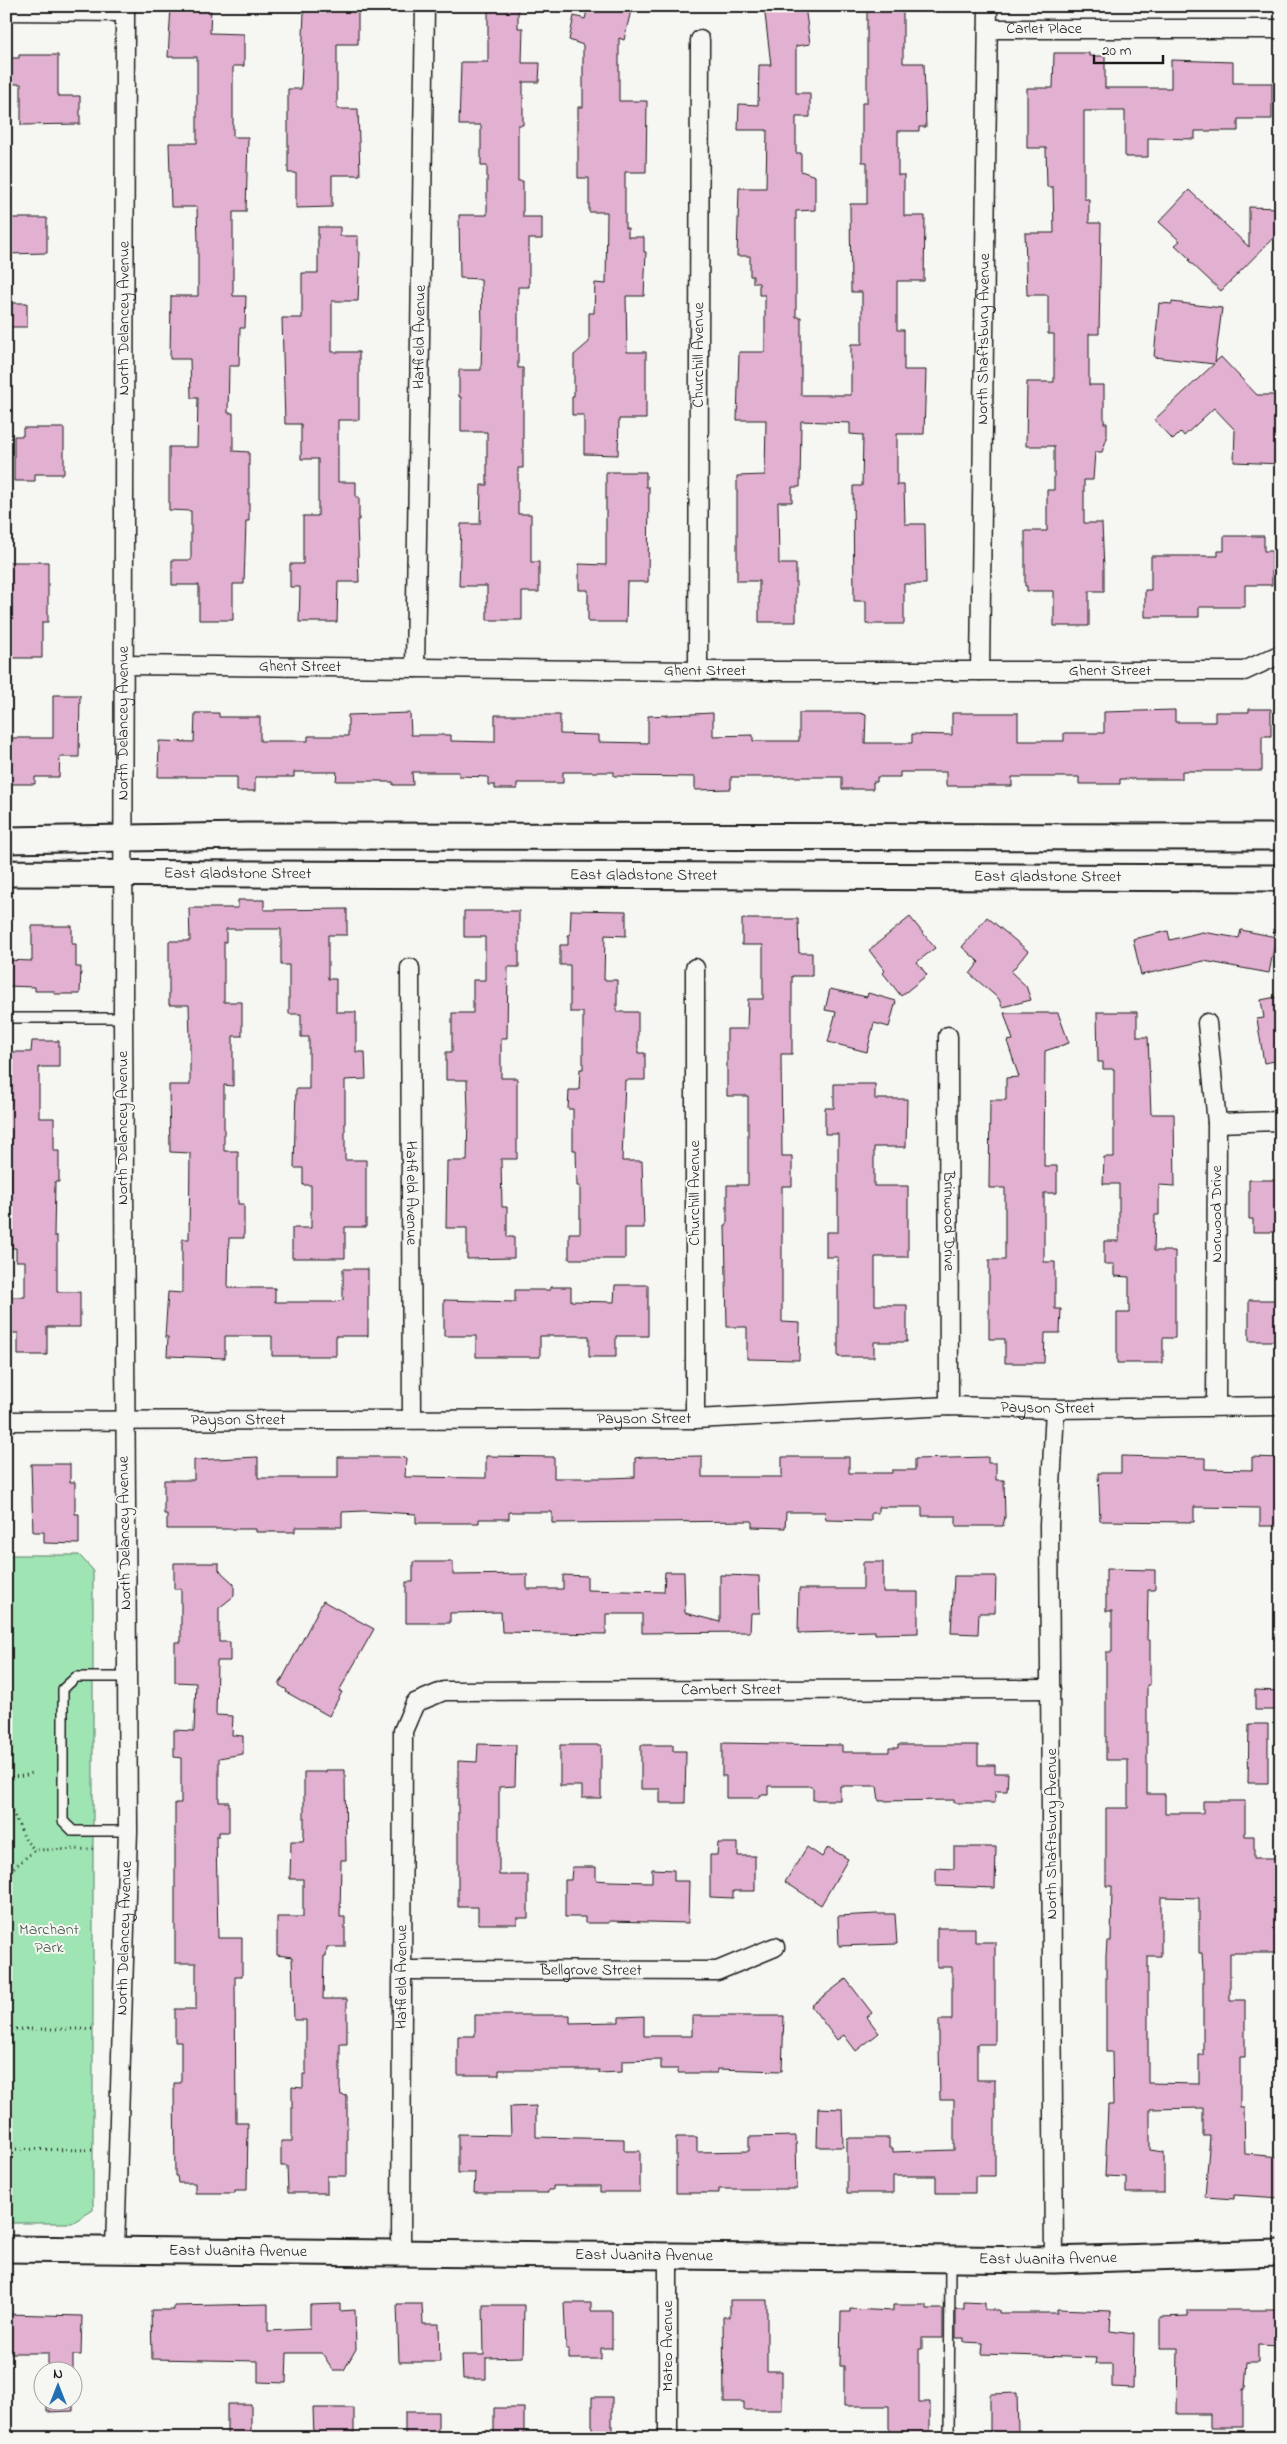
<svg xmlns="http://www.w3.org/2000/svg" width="1287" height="2444" font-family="'Indie Flower',sans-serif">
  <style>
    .green { fill: #9ee5b3; stroke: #5d8068 }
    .building { fill: #e2b0d0; stroke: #1c1c1c; fill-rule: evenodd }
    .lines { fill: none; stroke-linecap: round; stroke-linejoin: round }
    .lane-casing { stroke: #1c1c1c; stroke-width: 12 }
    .street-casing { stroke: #1c1c1c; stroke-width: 21 }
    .secondary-casing { stroke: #1c1c1c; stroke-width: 29 }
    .path { stroke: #1c1c1c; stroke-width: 3; stroke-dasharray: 1 4; stroke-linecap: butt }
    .lane { stroke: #f6f6f2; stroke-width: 9 }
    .street { stroke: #f6f6f2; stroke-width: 18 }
    .secondary { stroke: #f6f6f2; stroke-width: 25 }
    .labels { text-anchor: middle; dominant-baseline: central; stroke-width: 4; stroke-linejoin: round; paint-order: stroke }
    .street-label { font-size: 16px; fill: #1c1c1c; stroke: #f6f6f2 }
    .park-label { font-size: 16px; fill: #435849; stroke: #f6f6f2 }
  </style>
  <rect width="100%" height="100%" fill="#f6f6f2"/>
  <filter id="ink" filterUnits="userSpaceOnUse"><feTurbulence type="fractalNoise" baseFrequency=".02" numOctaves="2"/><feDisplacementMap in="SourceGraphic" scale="10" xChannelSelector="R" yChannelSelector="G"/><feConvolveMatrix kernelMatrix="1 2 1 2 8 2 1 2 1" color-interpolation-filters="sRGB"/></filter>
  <g filter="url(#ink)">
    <path class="green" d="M6,1555h73l14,15v640l-21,13h-66z"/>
    <path class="building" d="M171,6h40l-1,27 34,1v32h-11v71h15l-2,75h-13v84h13l-1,32h-5l-1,38h-10l-1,47h5v38l16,1v69h-3l-2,63h-11v36h-34v-35h-27v-25h19v-49l-22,-1v-63h28l1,-49h-7l-1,-39h-20l1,-63h27v-53l-1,-36h-26l-2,-64h28v-86h-29z
      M306,6h52v38h-21v65h21l2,66h-28v32l-36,1v-35h-8v-84h13l3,-78h2z
      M488,6h30v22h5l-1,35h18l-1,19h-16v43h-5v56h5v36h19v22h-13v48h-11v81h5v100h-5v46h13v48h8v30h-17v28h-35v-34h-28l2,-62h19l1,-39h6v-53h-26v-35h-2v-27h22l1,-39 -1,-52 -21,-1 -1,-63h28v-49h-6v-41h-22l2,-63h27z
      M588,6h44l-8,34 -5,-2v63h28l-1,71h-21v56h3v9h16v15h2l-2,44h-18l1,56h19v67h-27l-1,36 -34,-1v-39h-12v-19h2v-41l15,-13v-29h5l1,-30 11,1 1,-72h-18v-34h-11v-71h5v-62l-14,-5 5,-24 11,3z
      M764,6h41l5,38 -14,2v47h14v24h-14v36h5v18l14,5v34l-19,1v106h5v78h50v-51h11v-52h-11l-1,-88h17v-42h-5v-59h5v-97h36v57h21l2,64h-7v4h-21v44h6v41h21l-1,65h-27v49h7v40h22l-2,64h-27v51h7l1,39h20l1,60h-22v40h-38v-23h-12l-1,-115h9l1,-51 -13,-1v-11l-49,-2 -1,66h-8v15h-14l1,62h17v58h-37v-41h-22v-105l28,-1 1,-55h-29l2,-68h26v-57h-6v-12h-6v-7h-3v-20h-13l2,-68h27l1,-58h-29l1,-26 19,1 1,-40h12z
      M1054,53h35v3h16v32h66v-28l62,2v21h39v36h-34v12h-43v8l-47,-1v19h-23v-46h-41v88h5v24h12l-2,111h-10v51h15v38h3v15l-5,14h-7l-2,28h-9v43h18l2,46v22h-15v35h-35v-35h-27v-5h-2v-55h22v-41h7v-44h-28l1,-64h27v-48h-6v-39h-21l-2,-62h29l-1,-46h-6l-1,-39h-19v-60h26z
      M19,55h39v41h22v28l-59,1v-41h-15v-26h13z
      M1189,190l60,57v-40l32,1v22l-60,61 -32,-30 1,-2 -15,-14 5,-4 -21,-19z
      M6,218h41v35l-41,1z
      M318,227h22v9h18v16h2l-2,49h-26v51h27v68h-21v62h18v15h3v23h-2l2,62h-21l-1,40h-38l1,-35h-10v-23h13v-48h15v-57h-17v-35h-16l-3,-106h20v-45h16z
      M1172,302l50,6 -7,54 6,-5 36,38h24v69l-47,-2 1,-32 -21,-22 -30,28 -3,-4 -8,8 -19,-20 60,-56 -60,-7 5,-54 13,1z
      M6,303h21v24h-21z
      M23,428h41v46h-29v7h-21v-45h9z
      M606,472h40v15h3l-1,95h-21l-1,40h-38v-32h-9v-26l27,1z
      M1224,536h40v15h8v34h-27v22h-46v10h-54v-27h6v-34h67v-5h6z
      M6,562h42v60h-6v36h-35z
      M53,695h27l-1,62h-19l-1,20h-24v7h-29v-46h47z
      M1249,709h22v27h-9v35h-80v8h-62v5h-41v-7h-67v9h-66v-14h-46v5h-23v5h-4v7h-31v-12h-111v12l-36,1v-13l-81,-1v-4h-51v11h-46v6h-22v-4h-7v-8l-29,-1v-4h-47l1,13h-20v-3h-11v-1h-46l1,-9h-43v5h-39v14h-18v-14h-79l1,-36 35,1 1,-29h24v4h41v24h48v-5h40v-21l62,-2 1,22h40v6l44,1v-27h65v19l39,1v7l49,1v-27l65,-3v23l40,-1v6h46v-28h61l6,2 -1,28h47v-9l40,1v-22h66v28h46v-8h40v-21l71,-2v12h40v-10h34z
      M238,900h26v10l83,-1v26h-19v44h8v33h20v40h9l1,27 -21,1v80h21v67h-21v31h-53v-30h19v-43h-8v-17h-9l2,-79h13v-52h-8v-23h-12v-49h-8v-36h-55v13h-2v60h18v34h-9v50l-9,-1v66h14v53h6v34h-15l-1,50h47v14h60l8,-2v-31h25v67h-32v20h-64v-20h-47v22l-58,-2 1,-19h-3l3,-45 14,1v-54h7l1,-86 -20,-1 -1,-67h21v-47l-1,-33h-20v-64h21l-1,-33h49z
      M571,910l55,1v25l-21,-1 -1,45h13v32h21v41h7v27h-20l-3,81h20l2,67h-19v31h-56v-26h11v-47h-3l-1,-36h-3v-41h-5l1,-19h10l1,-21h3v-57h-13v-47h-10v-20h8v-10h2z
      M464,911h55v56h-11l-1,71h-6v40h16v81h-16l1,48h5v30h7v21l-47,1v-31h-21l1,-67h20l1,-48 -1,-33h-21v-28h6v-39h21v-33h12v-43h-21z
      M910,917l25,31 -18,14 10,13 -26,21 -18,-23 2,-2 -16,-21z
      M987,917l41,34 -17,21 15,14 5,14 -29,7 -3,-8 -29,-25 9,-12 -17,-15z
      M742,919h56l1,34h13v23h-20v78h-11l1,102h10v30h-10v136l18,1 -1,37 -52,-1v-32h-20l-2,-102h2v-40h21v-89h-21v-67h20l1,-30h15v-54h-21z
      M32,926h40v18h4v23h5l-1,27h-26v-3h-19v-4l-29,-1v-26l26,1z
      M1241,930l35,7 -7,36 -65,-12 -63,14 -8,-36 35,-8 2,9 32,-8 37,6z
      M830,989l37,8 1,-4 28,8 -7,26 -15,-4 -7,29 -39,-10 8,-30 -11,-2z
      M1281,996v64l-17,3 -7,-44 7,-1 -3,-18z
      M1097,1012h40v25h11l3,77h23l1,72 -16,-1v30h-4l-1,36h21v87h-12v25h-46v-50h12v-36l-15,-1v-12h-10v-23h15v-57h-16l1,-27h10v-88h-11v-7h-5z
      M1004,1013h54l11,30 -24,8 -1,115h13v27h-13v69h11v47h6l-1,24h-15l-1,30h-39v-24h-16v-79h16v-72h-16l1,-88h16v-22l13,-1 -12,-36 6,-1z
      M32,1041h27v26h-20v51h15v33h5v31h-4l-1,54h3v56h23v35h-33v28h-29v-22h-12v-36h19v-36h-9v-13h-4l-1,-107h-5v-89h25z
      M834,1084h41v15h32l-1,48h-32v39h34v71h-33v48h32v37h-33v15h-36v-100h-12v-25h12v-98h-13v-26h9z
      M1249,1180h32v52h-28v-13h-4z
      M615,1285h33v51h-32v21h-27v-21h-49v21h-64v-21h-32v-36l71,2v-12h35v-3h21v14l43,1z
      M1249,1300h32v41h-32z
      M486,1456l68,1v21h55l26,-1v-19l7,-1 60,-1v21h80v-20h67v16h43v-3h23v-11l73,-2v6h8v17h8l1,37 -2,9h-47v-10h-34v-9h-44v6h-7v8l-45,-1 -1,-8h-39l-1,16 -33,-1v-6l-200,2v-11h-43v7h-30v4h-63v-9l-52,-3 -22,1v15h-47v5h-39v-3h-89v-15h-3v-34h30v-20l64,-3v21h80v-21h59l9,1 -1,19 81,1z
      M1121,1456l84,2v11l47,1v-13l29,1v68h-21v-18l-66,-1v15l-94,-1 -2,-48h23z
      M31,1464h39v18h5v32h4v30l-35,-1v-11h-11z
      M413,1562h40v13l74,-1v15h36v-14l24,1v14l77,2 1,-20h19l1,41 35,9v-47l39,1 1,37h-9l-1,19 -108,1v-19h-36v20l-104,-2 -1,-20 -51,1v10h-44v-41h7z
      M863,1562h20v30h35v41l-43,1v-3l-77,2 1,-44h64z
      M174,1563h45v7l15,14v12l-15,12v34h11v19h-13l-1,54 17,1 -1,19 11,1v18l-24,4v44h10v30h-10v4h-3l2,102h24v39h-7l1,146h12l-1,67h-12v3h-40v-10h-17l-1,-7h-2l-1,-93h7v-41h-6v-33h21v-46h-21v-160h6v-45l-7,-1v-27l20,1 2,-48 -21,-1v-40h6v-53h-7z
      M1106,1569l49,1v20h-7l-1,50h3v45h-3v109h18v19h38v-12h42v35h9v22h27v95h-51v47h15v57h-5v51h4l1,46 36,3v41l-47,-3v4l-29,-2 5,-61h-7v-28l-53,1v41l14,2v41h-38v-16l-21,-1 3,-71h5l-1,-53h-6v-96l1,-15h4l1,-55h-6v-78h22v-48h-22v-108h6v-41h-6zM1161,1897l38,1v55h3l1,18v84h-4v29l-51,-1v-127h13z
      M954,1576h42l-1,37h-16l-1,21 -27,-1z
      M323,1601l51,28 -35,62 3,1 -13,24 -43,-24 1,-2 -8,-5z
      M1255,1690l26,1v19h-26z
      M1249,1724h19v59h-20z
      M722,1743l120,2v7h47v-4h9v-3h80v20h17v8h13l-1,18h-12v12h-41v-3l-75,1 -2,-15h-37v14h-27v-12l-4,-2h-41v9h-8v3h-34v-22h-4z
      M478,1744l38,1 -1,41 -16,1v88h29v43h-11v6h-39v-17h-20v-146l19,1z
      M560,1745h41v53h-19v-12h-22z
      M641,1745h32v6h13l-1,52h-25v-14h-19z
      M326,1770h19l1,90h-5l-1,57h5v30h-18l-1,9h-2l-1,43h24v45h-7v43l1,8 6,1v80h-20v17h-39l-1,-27h-6v-25h11v-54l11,1v-14h3v-54h-12l-2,-63 -15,-2v-38h26v-38h-13l1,-38h12l1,-5v-64h22z
      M718,1843h20v13h17v35h-22v7l-23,-1v-42h7z
      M807,1847l15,10 6,-10 20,12 -27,46 -36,-23z
      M954,1847h42l-1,41 -59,-2v-18l18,1z
      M572,1867h24v13l13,1 43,1v-13l22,1v11h15l-1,42 -79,-2v2h-24v-6h-20v-37h6z
      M877,1914h18l2,30 -58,2 -1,-30z
      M937,1928h38v14h20v102h-18v36h18v96h-20v17h-39v-17h-43v17h-46v-55h42v10h4v4l61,-2v-50h-14l-1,-56v-24h13v-53h-15z
      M846,1979l26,34 -5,4 12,16 -23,18 -12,-16 -7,5 -26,-34z
      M475,2015h95v8l49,-1v-5l25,-1v20h48v-20h92l-2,55 -65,-2v4h-39v-4h-17v-9l-39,1v11l-23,1v-3h-100v5h-41v-39h17z
      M536,2106v31l88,2v12h16v41h-40v-6h-47v4h-5v3h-74l1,-20h-17v-39l53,1 -1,-28z
      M818,2108l24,1 1,38h-26z
      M796,2136l1,53h-78v4h-43v-56h21v15l52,-1v-14z
      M730,2300h37v71h15v39h-38v-8h-20l-1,-85h7z
      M964,2302l21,1v7h14v3h58v-4l54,2 -1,20 24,3 -1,54 -21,-1v-23h-17l1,-6 -114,-4 1,-11 -19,-1v-4h-8v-29h8z
      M564,2303h27v8h21v37h-11v11h-32v-10h-3z
      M268,2304v27l42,-2v-24l30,-1v7l15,-1 1,39 -12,21h-11l-11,-17h-35l-1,30 -28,-1v-21l-106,-2 -1,-49h23v-4z
      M397,2304h25l1,20h16l1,38h-41z
      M483,2305h41l-1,52 -37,1v21h-23l-1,-24h22z
      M893,2305h34v4h16v29h-21v11h-3v53h11v36h-41v-32h-45v-40h-4l1,-54h9v-3l43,2z
      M1188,2310h93v36l-23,-1v17h-11l-2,27h-2v38h-33v-13h-33l1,-66h-18v-31l28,-1z
      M6,2314l76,2 -1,39h-8v56l-26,1v-10h25v-30h-24v-19h-42z
      M1017,2393l1,40h-28v-39z
      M592,2397h20v41h-20z
      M227,2404h24v34h-24z
      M313,2408h41v30h-40z
      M494,2408h30v30h-30z
      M405,2412h33v26h-33z"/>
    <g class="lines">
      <defs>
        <path id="lane" d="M6,1018h117
          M127,1677h-51l-13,12v132l10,10h55
          M949,2438l1,-177"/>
        <g id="street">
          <path d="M6,11l119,1"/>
          <path id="s1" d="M988,29h293"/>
          <path id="s2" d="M125,665l573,6h546l37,-17"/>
          <path id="s3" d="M415,668l10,-662"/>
          <path id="s4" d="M698,671l2,-631"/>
          <path id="s5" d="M980,671l8,-665"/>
          <path id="s6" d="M410,968l2,451"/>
          <path d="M1207,1023l10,100 -1,283"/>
          <path id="s7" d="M948,1036l1,370"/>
          <path d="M1217,1123l64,-2"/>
          <path d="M695,1419v-451"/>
          <path id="s8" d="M6,1421l689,-2 254,-13 106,3 226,-3"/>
          <path id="s9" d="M402,1970l315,1 58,-24"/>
          <path id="s10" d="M115,2249l13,-418 -5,-813 2,-1012"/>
          <path id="s11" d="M401,2253l2,-522 12,-28 29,-12 607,-2"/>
          <path d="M668,2254v184"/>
          <path d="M1054,2260l-5,-735 6,-116"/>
        </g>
        <g id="secondary">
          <path d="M6,840l241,-4 1034,1"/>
          <path id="s12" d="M6,871l5,2 1270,5"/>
          <path id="s13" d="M6,2249l1048,11 227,-7"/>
        </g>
      </defs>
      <use href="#lane" class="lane-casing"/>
      <use href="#street" class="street-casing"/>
      <use href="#secondary" class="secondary-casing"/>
      <path class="path" d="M6,1777l18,-1 11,-4
        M6,1798l20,43 9,9
        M6,1874l29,-24 58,-1
        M6,2029h87
        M6,2149l87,1"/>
      <use href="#lane" class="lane"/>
      <use href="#street" class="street"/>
      <use href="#secondary" class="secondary"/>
    </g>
  </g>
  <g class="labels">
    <g class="street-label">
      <text stroke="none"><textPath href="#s1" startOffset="56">Carlet Place</textPath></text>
      <text stroke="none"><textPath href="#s10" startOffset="1931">North Delancey Avenue</textPath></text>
      <text stroke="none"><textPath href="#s3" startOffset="331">Hatfield Avenue</textPath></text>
      <text stroke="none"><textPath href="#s5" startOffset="332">North Shaftsbury Avenue</textPath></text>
      <text stroke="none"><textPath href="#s4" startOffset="316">Churchill Avenue</textPath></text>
      <text stroke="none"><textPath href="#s2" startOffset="175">Ghent Street</textPath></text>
      <text stroke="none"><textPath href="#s2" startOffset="580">Ghent Street</textPath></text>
      <text stroke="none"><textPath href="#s2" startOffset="985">Ghent Street</textPath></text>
      <text stroke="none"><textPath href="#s10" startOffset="1526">North Delancey Avenue</textPath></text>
      <text stroke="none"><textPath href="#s12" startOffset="232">East Gladstone Street</textPath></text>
      <text stroke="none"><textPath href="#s12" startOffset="638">East Gladstone Street</textPath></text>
      <text stroke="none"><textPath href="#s12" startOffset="1042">East Gladstone Street</textPath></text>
      <text transform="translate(123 1128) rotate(-90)">North Delancey Avenue</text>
      <text stroke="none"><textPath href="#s6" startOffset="225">Hatfield Avenue</textPath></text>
      <text transform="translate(695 1193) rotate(-90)">Churchill Avenue</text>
      <text transform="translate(1217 1214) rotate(-90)">Norwood Drive</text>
      <text stroke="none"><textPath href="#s7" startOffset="185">Brinwood Drive</textPath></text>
      <text stroke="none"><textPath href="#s8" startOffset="1042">Payson Street</textPath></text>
      <text stroke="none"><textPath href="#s8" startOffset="638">Payson Street</textPath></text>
      <text stroke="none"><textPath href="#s8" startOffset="232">Payson Street</textPath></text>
      <text transform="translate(125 1533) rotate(-91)">North Delancey Avenue</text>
      <text stroke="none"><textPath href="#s11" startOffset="871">Cambert Street</textPath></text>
      <text transform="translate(1052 1834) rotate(-90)">North Shaftsbury Avenue</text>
      <text stroke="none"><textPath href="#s10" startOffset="311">North Delancey Avenue</textPath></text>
      <text stroke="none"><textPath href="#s9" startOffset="189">Bellgrove Street</textPath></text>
      <text stroke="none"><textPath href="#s11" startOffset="276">Hatfield Avenue</textPath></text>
      <text stroke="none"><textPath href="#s13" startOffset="232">East Juanita Avenue</textPath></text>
      <text stroke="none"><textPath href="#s13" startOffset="638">East Juanita Avenue</textPath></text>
      <text stroke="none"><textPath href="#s13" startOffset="1042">East Juanita Avenue</textPath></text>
      <text transform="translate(668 2346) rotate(-90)">Mateo Avenue</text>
    </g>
    <g class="park-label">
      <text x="49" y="1930">Marchant<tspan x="49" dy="18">Park</tspan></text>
    </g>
  </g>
  <rect width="1287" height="2444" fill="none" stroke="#f6f6f2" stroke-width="25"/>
  <rect x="12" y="12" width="1262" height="2419" fill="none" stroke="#1c1c1c" stroke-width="2" filter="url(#ink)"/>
  <g transform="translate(58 2386)"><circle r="24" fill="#f6f6f2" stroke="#9f9f9c"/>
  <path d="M0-4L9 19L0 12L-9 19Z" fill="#1f6fb2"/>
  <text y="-8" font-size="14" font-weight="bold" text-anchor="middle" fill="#1c1c1c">N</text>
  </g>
  <path d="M1094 55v8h69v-8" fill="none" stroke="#1c1c1c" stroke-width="2.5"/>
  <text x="1102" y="55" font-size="15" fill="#1c1c1c" stroke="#f6f6f2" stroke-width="4" paint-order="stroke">20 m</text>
</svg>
